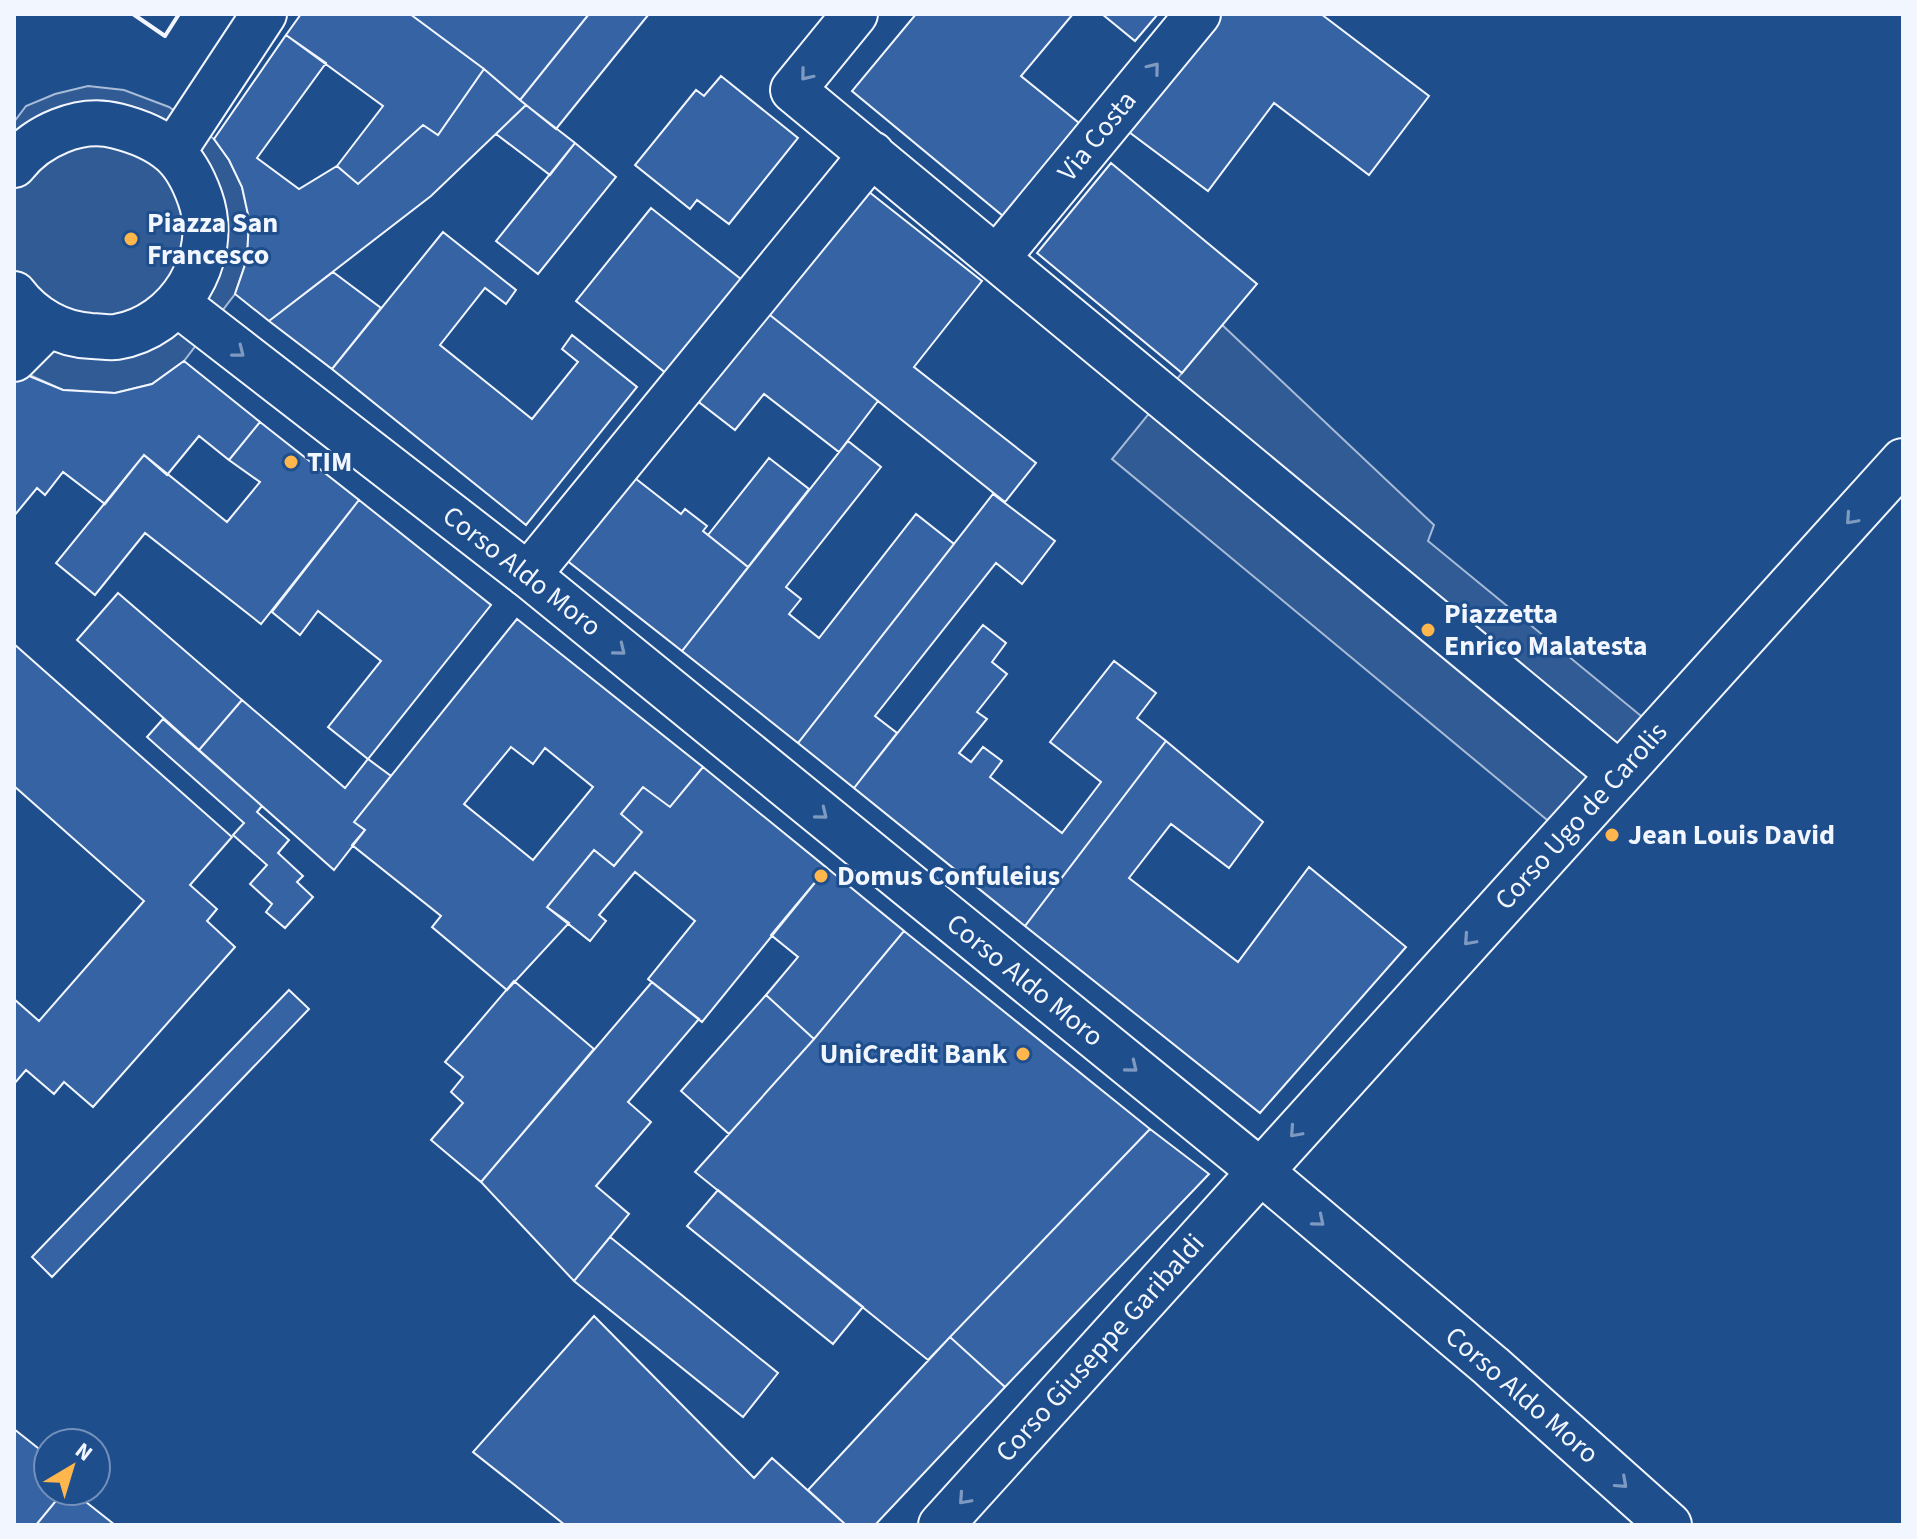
<svg xmlns="http://www.w3.org/2000/svg" width="1917" height="1539" font-family="'Source Sans 3',sans-serif">
  <style>
    .parking { fill: #305b95; stroke: #a8bbd7; stroke-width: 2 }
    .building { fill: #3563a3; stroke: #f2f6ff; stroke-width: 2; fill-rule: evenodd }
    .lines { fill: none; stroke-linecap: round; stroke-linejoin: round }
    .minor-casing { stroke: #f2f6ff; stroke-width: 48 }
    .major-casing { stroke: #f2f6ff; stroke-width: 48 }
    .minor { stroke: #1f4e8c; stroke-width: 44 }
    .major { stroke: #1f4e8c; stroke-width: 44 }
    .wall { stroke: #f2f6ff; stroke-width: 4 }
    .oneway { stroke: #7e9ac0 }
    .poi-dot { fill: #ffb74d; stroke: #1f4e8c; stroke-width: 3 }
    .labels { text-anchor: middle; dominant-baseline: central; stroke-width: 6; stroke-linejoin: round; paint-order: stroke }
    .street-label { font-size: 28px; fill: #f2f6ff; stroke: #1f4e8c }
    .poi-label { font-size: 28px; font-weight: bold; fill: #f2f6ff; stroke: #1f4e8c; text-anchor: start }
  </style>
  <rect width="100%" height="100%" fill="#1f4e8c"/>
  <path class="parking" d="M88,86l36,4 45,17 45,32 15,21 13,27 7,32 -2,40 -12,35 -51,67 -32,23 -37,9 -52,-3 -49,-22v-246l12,-16 29,-12z
    M1219,322l215,203 -6,16 218,179 -94,104 -440,-365 70,-86z"/>
  <path class="building" d="M301,14h109l74,55 -46,66 -15,-10 -65,59 -21,-18 46,-60 -97,-71z
    M410,14h179l-69,86 -36,-31z
    M589,14h60l-93,115 -36,-29z
    M916,14h157l-52,62 58,47 -76,93 -151,-125z
    M1102,14h56l-23,27z
    M1218,14h103l108,82 -60,79 -95,-72 -66,88 -79,-59z
    M286,35l40,28 -69,95 42,31 38,-23 21,18 65,-59 15,10 46,-66 42,36 -95,91 -162,125 -34,-27 12,-35 2,-40 -7,-32 -13,-27 -15,-21z
    M721,76l77,62 -69,86 -32,-24 -7,9 -55,-44 61,-75 8,6z
    M526,105l49,38 -25,32 -54,-41z
    M575,143l41,34 -78,97 -42,-33z
    M1111,163l146,121 -75,89 -145,-120z
    M859,184l123,97 -68,86 122,96 -31,39 -244,-194z
    M651,208l91,72 -75,94 -91,-73z
    M443,232l73,58 -10,14 -21,-16 -45,57 92,74 46,-57 -16,-13 10,-14 65,52 -111,138 -194,-156z
    M333,272l48,36 -49,61 -63,-48z
    M761,308l117,93 -39,51 -75,-58 -29,36 -44,-34z
    M184,361l76,61 -31,38 -30,-24 -32,39 -23,-20 -39,49 -42,-32 -18,23 -8,-7 -23,28v-142l3,-3 46,19 52,3 37,-9z
    M260,422l99,78 -98,124 -116,-91 -50,62 -39,-32 88,-108 83,67 33,-40 -31,-22z
    M848,441l33,26 -95,120 15,12 -12,15 30,24 97,-124 38,30 -156,199 -116,-92z
    M769,458l40,31 -61,78 -40,-32z
    M631,475l50,39 4,-5 22,17 -4,5 45,36 -66,84 -117,-92z
    M993,494l62,47 -33,43 -26,-21 -121,153 22,17 -43,55 -56,-45z
    M359,500l132,105 -123,154 -40,-32 53,-66 -63,-50 -18,24 -28,-23z
    M118,593l124,107 -43,50 -122,-110z
    M517,619l186,148 -33,40 -27,-20 -22,27 21,18 -28,34 -20,-16 -47,57 22,16 -62,67 -75,-63 9,-11 -89,-71 13,-15 -11,-8zM511,747l22,17 12,-16 48,39 -60,73 -69,-56z
    M983,625l23,18 -14,19 15,12 -30,38 10,7 -28,34 12,9 12,-15 19,14 -12,16 72,56 39,-51 -51,-40 64,-81 42,32 -19,25 29,23 -141,185 -171,-138z
    M14,644l218,193 -42,48 27,24 -10,12 28,26 -142,160 -29,-25 -10,12 -28,-24 -12,14v-85l25,22 105,-120 -130,-115z
    M242,700l103,88 23,-29 23,17 -37,46 11,8 -31,40 -135,-120z
    M163,719l99,87 -5,6 32,28 -11,13 25,23 -6,6 16,15 -28,31 -19,-16 6,-8 -22,-20 17,-19 -34,-30 11,-12 -97,-86z
    M1166,741l97,81 -34,46 -58,-44 -42,54 109,84 71,-95 97,80 -146,166 -235,-187z
    M703,767l124,101 -125,154 -54,-43 47,-58 -60,-49 -36,43 7,6 -16,20 -43,-34 47,-57 20,16 28,-34 -21,-18 22,-27 27,20z
    M827,868l77,63 -90,108 -48,-44 32,-38 -27,-22z
    M904,931l246,198 -222,231 -233,-188 119,-133z
    M514,981l80,68 -113,133 -50,-42 32,-37 -12,-11 12,-15 -18,-15z
    M652,982l47,37 -71,83 23,20 -55,64 33,28 -55,67 -93,-99z
    M289,990l20,19 -257,268 -20,-20z
    M766,995l48,44 -85,95 -48,-43z
    M1150,1129l59,45 -204,213 -55,-50z
    M718,1190l145,117 -30,37 -146,-118z
    M610,1237l168,136 -35,44 -169,-136z
    M594,1316l160,162 18,-20 74,67h-281l-92,-73z
    M950,1337l55,50 -130,138h-29l-38,-35z
    M14,1429l34,27v35h16l-28,34h-22z
    M64,1491h8l43,34h-79z"/>
  <g class="lines">
    <defs>
      <path id="minor" d="M855,14l-62,76 826,684
        M997,258l201,-244
        M14,359l34,-34
        M528,575l344,-421
        M941,1525l962,-1064"/>
      <path id="major" d="M173,152l91,-138
        M14,165c22,-29 66,-49 103,-39 20,5 39,12 55,26 14,12 22,29 28,46 21,59 -21,129 -84,139 -7,1 -17,-1 -24,-1 -31,-1 -60,-18 -78,-42
        M178,304l350,271 732,596 231,195 178,159"/>
    </defs>
    <use href="#minor" class="minor-casing"/>
    <use href="#major" class="major-casing"/>
    <use href="#minor" class="minor"/>
    <use href="#major" class="major"/>
    <path class="wall" d="M133,14l32,22 14,-22"/>
  </g>
  <defs><path id="oneway-chevron" d="M-2-3.5L2.5 0L-2 3.5" fill="none" stroke-width="1.6" stroke-linecap="round" stroke-linejoin="round" transform="scale(2)"/></defs>
  <g class="oneway">
    <use href="#oneway-chevron" transform="translate(1154 68) rotate(-51)"/>
    <use href="#oneway-chevron" transform="translate(806 75) rotate(129)"/>
    <use href="#oneway-chevron" transform="translate(239 352) rotate(38)"/>
    <use href="#oneway-chevron" transform="translate(1851 519) rotate(132)"/>
    <use href="#oneway-chevron" transform="translate(620 650) rotate(39)"/>
    <use href="#oneway-chevron" transform="translate(822 814) rotate(39)"/>
    <use href="#oneway-chevron" transform="translate(1469 940) rotate(132)"/>
    <use href="#oneway-chevron" transform="translate(1132 1067) rotate(39)"/>
    <use href="#oneway-chevron" transform="translate(1295 1132) rotate(132)"/>
    <use href="#oneway-chevron" transform="translate(1319 1221) rotate(40)"/>
    <use href="#oneway-chevron" transform="translate(1622 1483) rotate(42)"/>
    <use href="#oneway-chevron" transform="translate(964 1499) rotate(132)"/>
  </g>
  <g class="poi-dot">
    <circle cx="131" cy="239" r="8"/>
    <circle cx="291" cy="462" r="8"/>
    <circle cx="1428" cy="630" r="8"/>
    <circle cx="1612" cy="835" r="8"/>
    <circle cx="821" cy="876" r="8"/>
    <circle cx="1023" cy="1054" r="8"/>
  </g>
  <g class="labels">
    <g class="street-label">
      <text transform="translate(1097 136) rotate(-51)">Via Costa</text>
      <text transform="translate(522 571) rotate(38)">Corso Aldo Moro</text>
      <text transform="translate(1581 816) rotate(-48)">Corso Ugo de Carolis</text>
      <text transform="translate(1025 980) rotate(39)">Corso Aldo Moro</text>
      <text transform="translate(1100 1348) rotate(-48)">Corso Giuseppe Garibaldi</text>
      <text transform="translate(1522 1395) rotate(41)">Corso Aldo Moro</text>
    </g>
    <g class="poi-label">
      <text x="147" y="223">Piazza San<tspan x="147" dy="32">Francesco</tspan></text>
      <text x="307" y="462">TIM</text>
      <text x="1444" y="614">Piazzetta<tspan x="1444" dy="32">Enrico Malatesta</tspan></text>
      <text x="1628" y="835">Jean Louis David</text>
      <text x="837" y="876">Domus Confuleius</text>
      <text x="1007" y="1054" text-anchor="end">UniCredit Bank</text>
    </g>
  </g>
  <rect width="1917" height="1539" fill="none" stroke="#f2f6ff" stroke-width="32"/>
  <g transform="translate(72 1467) rotate(38)"><circle r="38" fill="#1f4e8c" stroke="#7391ba" stroke-width="2"/>
  <path d="M0-6L14 30L0 20L-14 30Z" fill="#ffb74d"/>
  <text y="-12" font-size="22" font-weight="bold" text-anchor="middle" fill="#f2f6ff">N</text>
  </g>
</svg>
